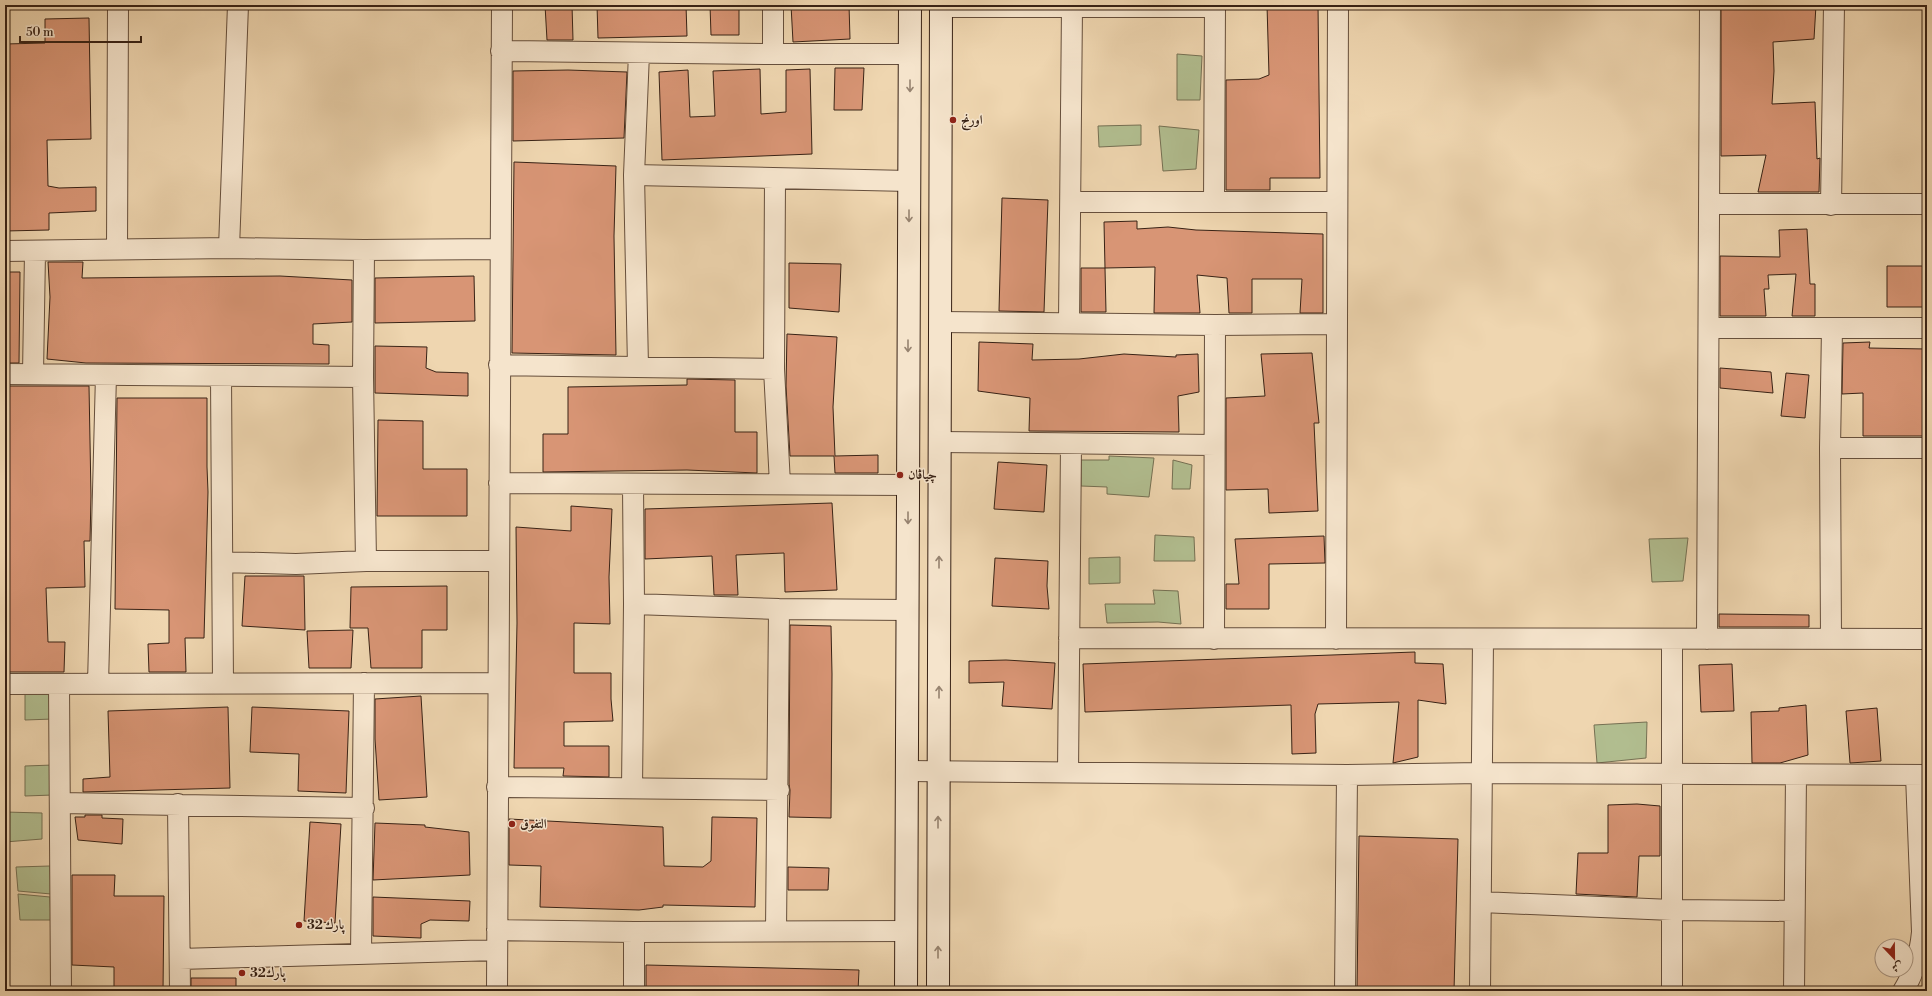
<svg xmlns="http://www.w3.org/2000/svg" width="1932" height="996" font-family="'Libre Bodoni',Amiri,serif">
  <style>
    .green { fill: #b2bf91; stroke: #757053 }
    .building { fill: #d89575; stroke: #382215 }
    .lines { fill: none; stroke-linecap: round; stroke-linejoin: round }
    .street-casing { stroke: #664f3c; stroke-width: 22 }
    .secondary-casing { stroke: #382215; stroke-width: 24 }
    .street { stroke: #f5e4cc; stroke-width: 20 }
    .secondary { stroke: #f5e4cc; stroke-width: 22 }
    .oneway { stroke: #968370 }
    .poi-dot { fill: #8f2418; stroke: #f5e4cc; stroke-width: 1.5 }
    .labels { text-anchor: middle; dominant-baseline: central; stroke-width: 3; stroke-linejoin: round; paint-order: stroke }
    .poi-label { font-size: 13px; font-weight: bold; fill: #382215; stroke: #f5e4cc; text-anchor: start }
  </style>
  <rect width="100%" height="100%" fill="#efd6b0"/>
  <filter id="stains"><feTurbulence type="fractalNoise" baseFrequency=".005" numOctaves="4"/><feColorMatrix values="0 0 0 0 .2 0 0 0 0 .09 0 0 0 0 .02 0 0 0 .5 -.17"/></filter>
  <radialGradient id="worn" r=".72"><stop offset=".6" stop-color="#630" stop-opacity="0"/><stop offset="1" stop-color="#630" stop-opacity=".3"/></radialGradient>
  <path class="green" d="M1177,54l25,2 -2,44h-23z
    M1141,125v20l-42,2 -1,-21z
    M1159,126l40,4 -3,39 -33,2z
    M1109,456l45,2 -5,39 -42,-3v-7l-26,-1v-26h28z
    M1173,460l19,5 -2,24h-18z
    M1155,535l39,2 1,24h-41z
    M1688,538l-5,43 -31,1 -3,-43z
    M1120,557v26l-31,1v-26z
    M1153,590l25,1 3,33 -23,-2 -51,1 -2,-19h50z
    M25,694h29l-1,25 -28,1z
    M1647,722l-1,36 -49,5 -3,-38z
    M53,765v30l-28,1v-30z
    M5,812l37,1v26l-37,3z
    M50,866l1,28 -33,-3 -2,-24z
    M18,894l32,3 1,23h-31z"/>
  <path class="building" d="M545,5h27l1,35h-26z
    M597,5h89l1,31 -89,2z
    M710,5h29v30h-28z
    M791,5h58l1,34 -57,3z
    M1267,5h51l2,173h-50v12h-44v-110l33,-1 10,-4z
    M1721,5h95l-2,34 -41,3 1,29 -2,33 43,-2 2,57 3,-1 -1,34h-61l8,-37 -45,1z
    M89,18l2,121 -44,1 1,46 11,2 37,-1v24l-47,2v17l-44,1v-187l40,-1v-24z
    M835,68h29l-2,42h-28z
    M760,69l1,45 25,-2v-42l24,-1 2,85 -150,6 -3,-88 29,-2 2,47 25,-1 -2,-45z
    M568,70l59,2 -3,66 -111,3v-70z
    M514,162l102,4 -2,70 2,119 -104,-2z
    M1002,198l46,2 -4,112 -45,-1z
    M1137,221v8l31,-2 28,3 127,4v79h-23l2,-34h-50v34h-23l-2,-35 -30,-3 3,38h-46l1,-46 -50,1 -1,-46z
    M1807,229l3,55h5v32h-23l4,-42 -28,1 1,14h-5l2,27h-46v-60l60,1 -1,-27z
    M48,262h35l-1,16 198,-2 72,4v42l-39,2v20l16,1v19l-243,-1 -39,-4 3,-62z
    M789,263l52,1 -2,48 -50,-4z
    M1887,266h40v41h-40z
    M1081,268h24l1,44h-25z
    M5,272h15l-1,91h-14z
    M474,276l1,45 -100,2v-45z
    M787,334l50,3 -4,70 2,49 43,-1v18h-43l-1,-17h-44l-4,-70z
    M979,342l54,2 -1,16 47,-1 45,-5 52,3v-2l22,-1 1,38 -21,4 1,36 -150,-1 1,-33 -52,-7z
    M1870,342l-1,6 58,1v87h-64v-43l-21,1 1,-51z
    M375,346l52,1 -1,21 10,4 32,1v23l-93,-3z
    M1312,353l7,70h-5l4,88 -49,2 -1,-24 -42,1v-92l39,-2 -4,-42z
    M1720,368l51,4 2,21 -53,-5z
    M1786,373l23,2 -4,43 -24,-2z
    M687,379l48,1v52h22v41l-70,-3 -144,2v-38h25v-47l119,-2z
    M5,386h84l2,110 -1,45h-6l1,46 -39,1 2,54h17l-1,30h-59z
    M117,398h90v69l1,25 -4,146h-19l1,34h-37l-1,-28 21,-1v-33l-54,-1z
    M378,420l45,1v48h44v47h-90z
    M998,462l49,3 -3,47 -50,-3z
    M832,503l5,87 -52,2 -1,-39 -48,2 2,40h-24l-2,-39 -67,3v-50z
    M571,506l41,3 -3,68 1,47 -36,-1v50h37v26l2,22 -49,1v24h45v31l-46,-1 1,-8h-50l3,-145 -1,-96 55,4z
    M1324,536l1,27 -56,1v45h-43v-25h13l-4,-45z
    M995,558l53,3 -1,25 2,23 -57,-3z
    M245,576h59l1,54 -63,-4z
    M447,586v44h-25v38h-51l-3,-40h-18l1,-41z
    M1719,614l90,1v12h-90z
    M790,625l41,1 1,48 -1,144 -42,-1 1,-27 -1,-6z
    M353,630l-2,38h-42l-2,-37z
    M1415,652v11l28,1 3,40 -28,-4v57l-25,6 6,-61 -81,2 -3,10 1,39 -24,1 -1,-49 -206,7 -2,-48z
    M1006,660l49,3 -3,46 -50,-3 2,-24 -35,1v-22z
    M1732,664l2,47 -33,1 -2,-47z
    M421,696l6,101 -48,3 -4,-61v-40z
    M1806,705l2,50 -28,8h-28l-1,-51 28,-1v-3z
    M228,707l2,81 -147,4v-13l27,-2 -2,-66z
    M252,707l97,4 -3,82 -48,-2 1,-37 -49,-2z
    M1877,708l4,53 -31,2 -4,-52z
    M1637,804l23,2v50h-21l-2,41 -61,-3 2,-41h30v-48z
    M85,815h17v3l21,1 -1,25 -44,-4 -3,-23h10z
    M712,817l45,1 -2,89 -92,-2v2l-24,3 -99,-3 1,-41 -32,-1v-46l154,8 1,39 39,1 8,-6z
    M310,822l31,2 -6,99 -31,-2z
    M375,823l50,2v2l44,5 1,43 -97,5z
    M1359,836l99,3 -4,152h-97z
    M788,867l41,1 -1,22h-40z
    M72,875h43l-1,21h50l-1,95h-49v-24l-42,-2z
    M373,897l97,4 -1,20 -39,-1 -9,4v14l-48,-2z
    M646,965l213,5 -1,21h-212z
    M191,978h45v13h-45z"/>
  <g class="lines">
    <defs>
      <path id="street" d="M941,7h274
        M501,51l272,3h137
        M773,54v-49
        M634,175l275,6
        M775,179l-1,190 6,115
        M1071,202h266
        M1214,202l1,-197
        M1710,204h217
        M1831,205l3,-200
        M229,248l9,-243
        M117,249l1,-244
        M364,250l-1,127 3,184
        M5,251l224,-3 135,2 136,-1
        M940,322l275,3 121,-1
        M1069,322l3,-315
        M1710,328h217
        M499,365l275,4
        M638,366l-4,-191 5,-122
        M5,374l358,3
        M33,374l2,-122
        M221,376l2,307
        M939,442l275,3
        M1830,448h97
        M499,483l409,2
        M223,562l73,2 70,-3h132
        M634,604l145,5 129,1
        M1069,638l858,1
        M1214,639l1,-314
        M1336,639l2,-634
        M1707,639l3,-634
        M1831,639l-1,-191 2,-120
        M5,684l493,-1
        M59,684l2,307
        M98,684l8,-309
        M907,771l440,4 134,-2 446,2
        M1068,772l3,-328
        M497,787l282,3
        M632,788l2,-184 -1,-120
        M60,803l304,5
        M178,804l2,187
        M1481,902l191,8 122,1
        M497,930l137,2 272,-1
        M776,931l3,-322
        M361,954l3,-271
        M180,959l317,-9
        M497,991l5,-986
        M634,991v-59
        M1345,991l2,-216
        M1480,991l3,-352
        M1672,991v-352
        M1794,991l2,-216
        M1903,991c12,-19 17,-37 19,-59l-6,-157"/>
      <path id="secondary" d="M906,991l4,-986
        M938,991l3,-986"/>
    </defs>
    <use href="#street" class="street-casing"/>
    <use href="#secondary" class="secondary-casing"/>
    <use href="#street" class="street"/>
    <use href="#secondary" class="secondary"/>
  </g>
  <defs><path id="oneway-shaft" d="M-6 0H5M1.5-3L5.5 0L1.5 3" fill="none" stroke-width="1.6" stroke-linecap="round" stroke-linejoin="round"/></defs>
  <g class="oneway">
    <use href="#oneway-shaft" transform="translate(910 86) rotate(90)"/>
    <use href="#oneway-shaft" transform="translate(909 216) rotate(90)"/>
    <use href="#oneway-shaft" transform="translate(908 346) rotate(90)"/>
    <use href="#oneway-shaft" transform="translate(908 518) rotate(90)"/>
    <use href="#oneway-shaft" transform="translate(939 562) rotate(-90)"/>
    <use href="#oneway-shaft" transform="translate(939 692) rotate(-90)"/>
    <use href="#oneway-shaft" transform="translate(938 822) rotate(-90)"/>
    <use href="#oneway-shaft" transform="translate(938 952) rotate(-90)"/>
  </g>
  <g class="poi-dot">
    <circle cx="953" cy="120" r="4"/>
    <circle cx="900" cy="475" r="4"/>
    <circle cx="512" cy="824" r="4"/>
    <circle cx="299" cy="925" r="4"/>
    <circle cx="242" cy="973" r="4"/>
  </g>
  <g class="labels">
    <g class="poi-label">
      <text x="961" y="120">اورنج</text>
      <text x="908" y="475">چياڤان</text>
      <text x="520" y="824">التفوق</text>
      <text x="307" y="925">32 پارك</text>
      <text x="250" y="973">32پارك</text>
    </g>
  </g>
  <rect width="1932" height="996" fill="none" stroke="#efd6b0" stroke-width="20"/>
  <rect x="6" y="6" width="1920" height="984" fill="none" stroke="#382215" stroke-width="2"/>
  <rect x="10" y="10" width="1912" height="976" fill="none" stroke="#382215"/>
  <g transform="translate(1894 958) rotate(158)"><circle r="19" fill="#f5e4cc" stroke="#a99683"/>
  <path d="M0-3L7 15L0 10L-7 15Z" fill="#8f2418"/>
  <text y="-6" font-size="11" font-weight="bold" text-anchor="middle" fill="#382215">ش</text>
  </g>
  <path d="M20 36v6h121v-6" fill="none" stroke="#382215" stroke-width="2"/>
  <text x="26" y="36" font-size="12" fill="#382215" stroke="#f5e4cc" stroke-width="3" paint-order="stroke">50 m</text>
  <rect width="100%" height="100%" filter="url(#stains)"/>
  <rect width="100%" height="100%" fill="url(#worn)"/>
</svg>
